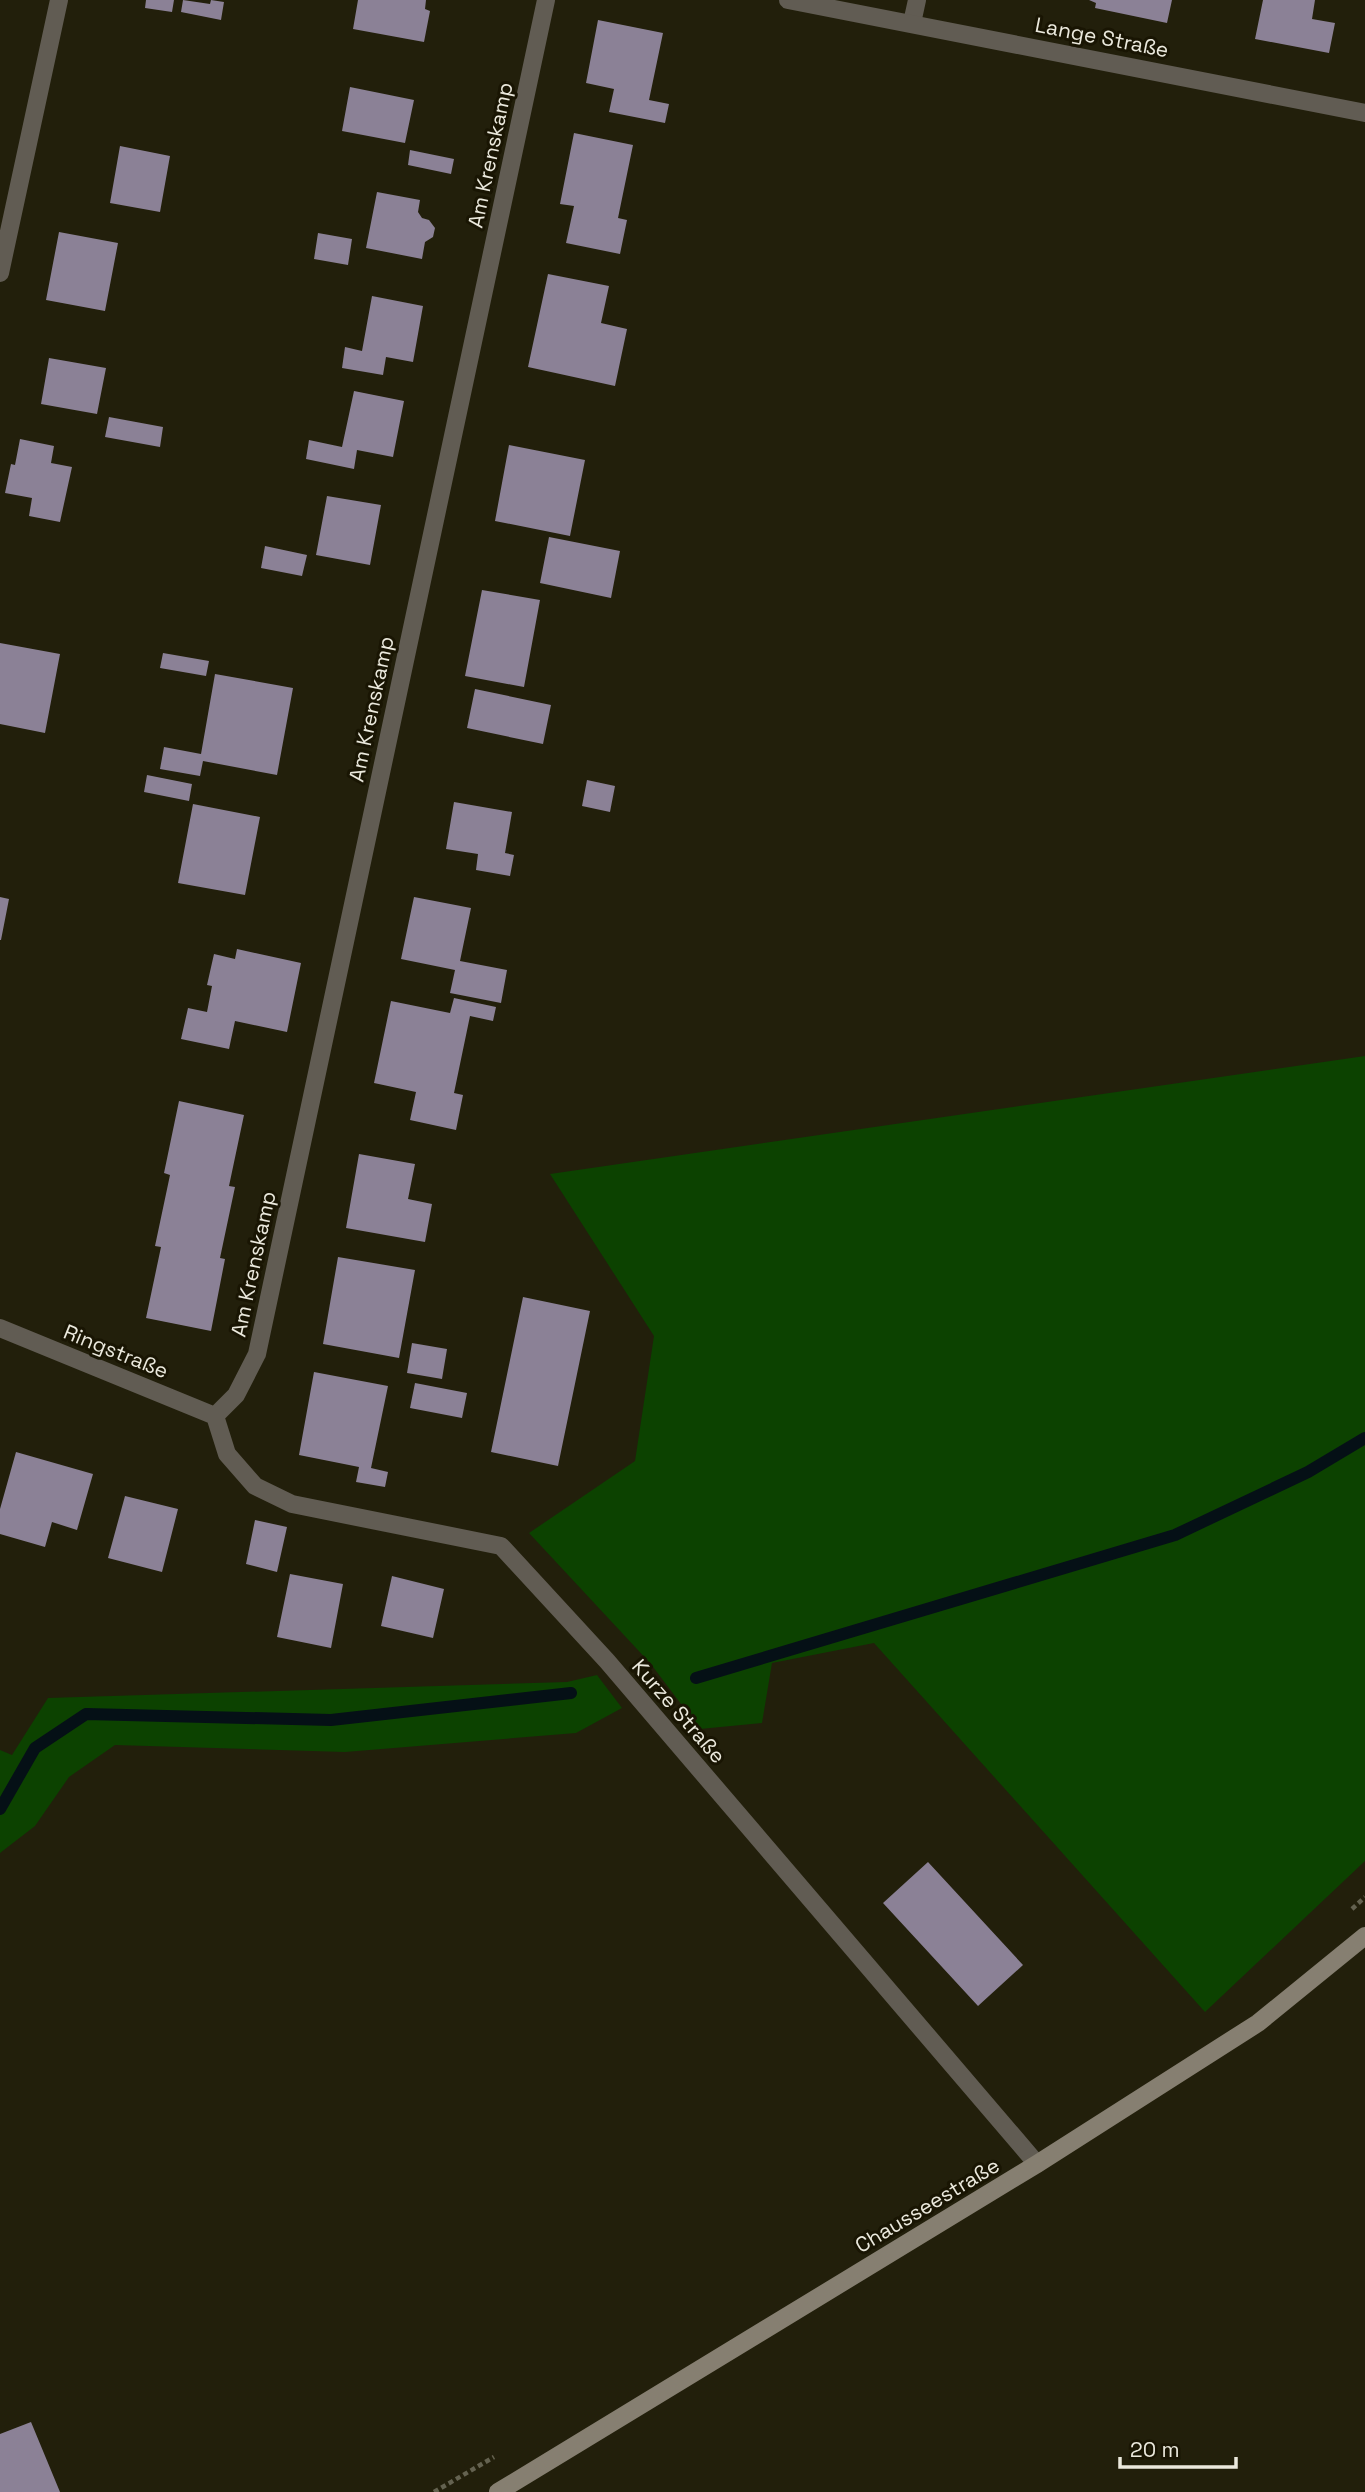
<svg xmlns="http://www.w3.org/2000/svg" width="1365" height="2492" font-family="'Space Grotesk',sans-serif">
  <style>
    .green { fill: #0c4200 }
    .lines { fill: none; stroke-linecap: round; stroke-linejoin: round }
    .stream { stroke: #051016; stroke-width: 12 }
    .building { fill: #8b8196 }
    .path { stroke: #646250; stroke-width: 4.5; stroke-dasharray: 5 3.5; stroke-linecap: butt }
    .service { stroke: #615c53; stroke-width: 18 }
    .minor { stroke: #615c53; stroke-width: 18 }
    .secondary { stroke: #867f71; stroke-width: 18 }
    .labels { text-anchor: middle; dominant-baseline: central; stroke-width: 6; stroke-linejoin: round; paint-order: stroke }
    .street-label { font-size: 21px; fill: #ebe9dd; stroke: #191503 }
  </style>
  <rect width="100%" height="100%" fill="#221f0b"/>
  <path class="green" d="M1365,1056v805l-160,151 -331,-369 -102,20 -10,60 -62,6 -50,-66 -121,-130 106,-72 19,-125 -104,-162z
    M597,1675l25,33 -46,25 -231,19 -230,-7 -46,32 -34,49 -35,27v-103l12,5 36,-57 519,-16z"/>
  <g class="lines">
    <path class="stream" d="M696,1678l479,-143 133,-63 57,-34
      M0,1809l35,-61 51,-34 245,6 240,-27"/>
  </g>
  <path class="building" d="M146,0h28l-2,12 -27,-4z
    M183,0l27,4 1,-4 13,2 -3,18 -40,-8z
    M358,0h68l-1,9 5,2 -6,31 -71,-13z
    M1089,0h83l-5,23 -72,-15 1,-5z
    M1263,0h52l-3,19 23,4 -6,30 -74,-14z
    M598,20l65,13 -14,67 20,4 -4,19 -56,-11 5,-23 -28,-6z
    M350,87l64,13 -9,43 -63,-12z
    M574,133l59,12 -15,73 9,2 -7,34 -54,-11 8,-37 -14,-2z
    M120,146l50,10 -10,56 -50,-9z
    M410,150l44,9 -3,15 -43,-9z
    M377,192l43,8 -2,12 4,6 7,2 6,8 -2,9 -8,5 -3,17 -56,-11z
    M59,232l59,11 -13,68 -59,-11z
    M318,233l34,6 -4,26 -34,-6z
    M548,274l61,12 -8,37 26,6 -12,57 -87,-19z
    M372,296l51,10 -10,56 -27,-5 -3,18 -41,-7 3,-21 17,4z
    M49,358l57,10 -9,46 -56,-10z
    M354,391l50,10 -11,56 -36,-7 -3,19 -48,-10 3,-19 33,7z
    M109,417l54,10 -3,20 -55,-10z
    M20,439l34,7 -3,17 21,4 -12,55 -31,-6 3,-18 -27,-5 6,-29 4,1z
    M509,445l76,15 -15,76 -75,-15z
    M327,496l54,9 -11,60 -54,-10z
    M549,537l71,14 -9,47 -71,-15z
    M265,546l42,9 -5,21 -41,-8z
    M482,590l58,10 -16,87 -59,-11z
    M0,643l60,11 -15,79 -45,-9z
    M163,653l46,8 -3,15 -46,-8z
    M215,674l78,14 -16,87 -74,-14 -3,15 -40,-7 4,-22 37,7z
    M475,689l76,16 -8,39 -76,-16z
    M147,775l45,9 -3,17 -45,-9z
    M587,780l28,6 -5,26 -28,-6z
    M454,802l58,10 -7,41 9,2 -4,21 -34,-6 2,-16 -32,-5z
    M193,804l67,13 -15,78 -67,-12z
    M0,897l9,2 -8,41h-1z
    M414,897l57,11 -11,53 47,9 -6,33 -51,-10 5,-23 -54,-11z
    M237,949l64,14 -14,69 -52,-11 -6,28 -48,-10 7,-31 19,4 5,-26 -5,-1 7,-31 21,5z
    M454,998l42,9 -3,14 -23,-5 -16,77 9,2 -7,35 -46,-10 6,-28 -42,-9 17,-82 59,12z
    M179,1101l65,14 -15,71 6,1 -15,71 5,1 -14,72 -65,-13 15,-71 -6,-1 15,-71 -6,-2z
    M359,1154l56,10 -7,35 24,5 -7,38 -79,-14z
    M338,1257l77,13 -16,88 -76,-14z
    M523,1297l67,14 -32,155 -67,-14z
    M412,1343l35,6 -5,30 -35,-6z
    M314,1372l74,14 -17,82 17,4 -3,15 -29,-5 3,-15 -60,-12z
    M415,1383l52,10 -5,25 -52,-10z
    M16,1452l77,22 -16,56 -25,-8 -7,25 -45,-13v-25z
    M125,1496l53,13 -16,63 -54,-14z
    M255,1520l32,7 -10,45 -31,-8z
    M290,1574l53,10 -12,64 -54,-11z
    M392,1576l52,13 -11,49 -52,-12z
    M928,1862l95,103 -45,41 -95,-103z
    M31,2422l29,70h-60v-58z"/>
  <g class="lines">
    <path class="path" d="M1352,1909l13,-12
      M434,2492l60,-35"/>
    <path class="service" d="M912,23l5,-23"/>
    <path class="minor" d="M788,0l577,113
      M0,273l59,-273
      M0,1328l215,88
      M215,1416l21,-21 21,-41 289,-1354
      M215,1416l12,38 28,32 37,18 209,42 106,115 430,503"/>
    <path class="secondary" d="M498,2492l539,-328 221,-141 107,-87"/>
  </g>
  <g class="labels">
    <g class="street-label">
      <text transform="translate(1102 37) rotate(11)">Lange Straße</text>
      <text transform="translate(490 155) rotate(-78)">Am Krenskamp</text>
      <text transform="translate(371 709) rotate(-78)">Am Krenskamp</text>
      <text transform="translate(253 1264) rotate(-78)">Am Krenskamp</text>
      <text transform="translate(116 1351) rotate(22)">Ringstraße</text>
      <text transform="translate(679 1711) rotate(49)">Kurze Straße</text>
      <text transform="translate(927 2205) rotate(-31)">Chausseestraße</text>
    </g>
  </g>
  <path d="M1120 2457v10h116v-10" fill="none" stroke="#ebe9dd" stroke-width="3.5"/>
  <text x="1130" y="2457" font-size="21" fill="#ebe9dd" stroke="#191503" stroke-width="5" paint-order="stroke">20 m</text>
</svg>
